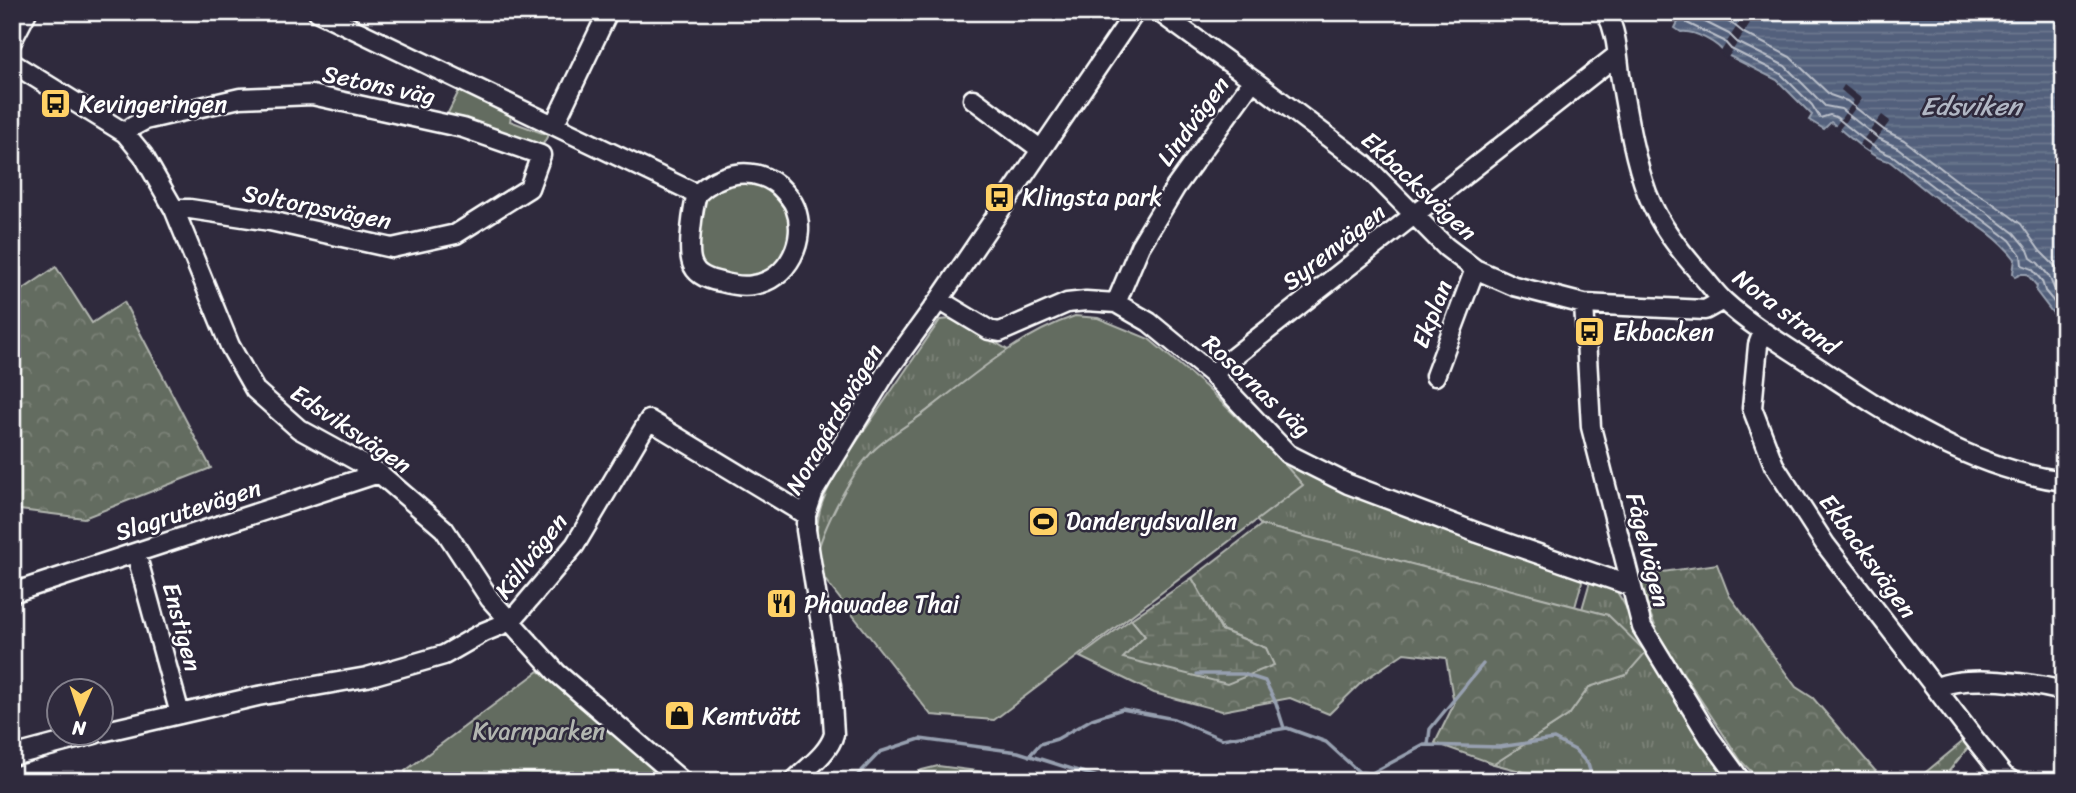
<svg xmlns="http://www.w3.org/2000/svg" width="2076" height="793" font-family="Sriracha,sans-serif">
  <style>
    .grass { fill: url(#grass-tufts); stroke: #b2b6b0; stroke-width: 2 }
    .forest { fill: url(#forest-crowns); stroke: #b2b6b0; stroke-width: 2 }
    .wetland { fill: url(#wetland-marsh); stroke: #b2b6b0; stroke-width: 2 }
    .park { fill: #646c60; stroke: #b2b6b0; stroke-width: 2 }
    .water { fill: url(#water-rules); stroke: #97a0b0; stroke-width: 2 }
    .pier { fill: #2f2a3d }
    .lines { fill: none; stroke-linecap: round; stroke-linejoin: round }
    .shore { stroke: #babfca; stroke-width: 2 }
    .stream { stroke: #97a0b0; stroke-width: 3.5 }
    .minor-casing { stroke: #fff; stroke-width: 23 }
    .minor { stroke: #2f2a3d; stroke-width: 18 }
    .labels { text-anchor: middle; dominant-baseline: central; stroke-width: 5; stroke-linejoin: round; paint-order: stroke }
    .street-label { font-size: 24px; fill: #fff; stroke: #2f2a3d }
    .poi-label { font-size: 24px; fill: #fff; stroke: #2f2a3d; text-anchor: start }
    .park-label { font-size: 24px; fill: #b2b6b0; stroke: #2f2a3d }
    .water-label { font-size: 26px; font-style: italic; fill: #b1b7c4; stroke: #2f2a3d }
  </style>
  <defs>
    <pattern id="grass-tufts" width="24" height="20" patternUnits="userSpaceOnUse" patternTransform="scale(1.75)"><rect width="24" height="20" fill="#646c60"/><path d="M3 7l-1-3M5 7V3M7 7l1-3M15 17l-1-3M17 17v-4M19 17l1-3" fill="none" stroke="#7b8278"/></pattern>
    <pattern id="forest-crowns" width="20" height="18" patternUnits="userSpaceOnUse" patternTransform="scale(1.75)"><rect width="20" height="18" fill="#646c60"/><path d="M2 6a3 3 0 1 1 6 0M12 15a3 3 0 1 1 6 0" fill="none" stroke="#7b8278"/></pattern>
    <pattern id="wetland-marsh" width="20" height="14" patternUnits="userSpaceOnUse" patternTransform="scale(1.75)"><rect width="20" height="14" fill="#646c60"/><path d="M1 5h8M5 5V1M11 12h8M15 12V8" fill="none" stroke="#7b8278"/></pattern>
    <pattern id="water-rules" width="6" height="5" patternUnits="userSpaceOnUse" patternTransform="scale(1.75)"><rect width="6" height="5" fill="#52607b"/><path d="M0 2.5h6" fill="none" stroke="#6c788f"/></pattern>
  </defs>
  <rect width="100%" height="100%" fill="#2f2a3d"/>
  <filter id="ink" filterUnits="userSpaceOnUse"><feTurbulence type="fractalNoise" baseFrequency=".0143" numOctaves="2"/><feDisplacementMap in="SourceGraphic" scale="14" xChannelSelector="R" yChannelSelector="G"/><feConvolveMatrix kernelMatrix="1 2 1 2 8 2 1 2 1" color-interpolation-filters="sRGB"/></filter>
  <g filter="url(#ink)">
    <path class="grass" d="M951,319l17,7 40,24 -136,102 -56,101c0,-39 4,-50 22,-84l102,-149z
      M1281,455l303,119 -9,33 -314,-82 -6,-6 47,-34 -24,-28z
      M1591,578l25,12 28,48 2,14 12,14 28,51 41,64h-169l-64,-17 75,-49 20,-28 37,-12 -18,-60 -26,-6z
      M938,766l70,9h39v6h-149l24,-11z"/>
    <path class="forest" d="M56,267l36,56 32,-21 87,166 -127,50 -72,-9v-212z
      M1261,525l347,90 38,37 -20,23 -37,12 -20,28 -75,49 -59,-21 19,-39 -8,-46 -42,-5 -41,28 -34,33 -39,-16 -68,13 -68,-18 -74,-36 51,-38 14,17 -21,22 149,7 -7,-17 -44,-18 -30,-52z
      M1717,564l12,31 67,92 17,11 71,83h-124l-19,-20 -81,-123 -25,-62z
      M1966,739l4,6 -29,36h-26z"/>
    <path class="wetland" d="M1192,578l29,52 45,18 8,17 -47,19 -104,-26 22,-22 -14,-17z"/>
    <path class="park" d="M461,87l50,29 -1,5 38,14 -8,15 -96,-29z
      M737,180c38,7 41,9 58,44l-15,42 -24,13 -35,-3 -20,-11c-4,-19 -8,-62 10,-74 7,-5 18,-8 26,-11z
      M1075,316l23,2 51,21 57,48 72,70 25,28 -309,235 -63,-5 -116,-148c2,-31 35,-91 56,-114 14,-15 35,-27 52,-39 47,-36 95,-79 152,-98z
      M539,671l99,72 41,38h-268l-6,-10z"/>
    <path class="water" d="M1666,12h398v311l-12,-11 -16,-21 1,-5 -10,-12h-6l-6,3 -2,-4 2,-14c-18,-24 -44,-38 -69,-54 -20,-13 -38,-30 -57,-44 -18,-2 -43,-28 -58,-39l-7,7 -15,-9 3,-5 -35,-35 -52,-26c-7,-11 -31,-24 -44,-22l-6,-4 4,-8z"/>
    <path class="pier" d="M1742,18l8,5 -23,36 -7,-6z
      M1844,85l18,14 -24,32 -4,-3 20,-27 -13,-11z
      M1882,115l8,6 -22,30 -9,-6z"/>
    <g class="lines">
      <path class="shore" d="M1680,12l4,4 3,7 37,18 7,8 50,25 31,31 8,13 10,-3 6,2c18,14 36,32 57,39l55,42 33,20 29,22 11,15 1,10 10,4 10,12 3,10 19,23
        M1692,12l3,5 34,17 8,8 48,24 40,40 16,3 37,29 20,10 55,43 32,20 29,22 14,17 3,8 7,5 11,13 5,12 10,13
        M1710,12l24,13 10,8 46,24 40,38 17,6 37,29 20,10 55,42 32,20 30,22 19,27 18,18 6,15"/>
      <path class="stream" d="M1197,674h46l22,7 11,22 8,25
        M1428,745l2,-16 53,-65
        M1029,756l11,-12 17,-5 35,-20 30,-10 52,10 48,20 65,-11 39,14 33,30 13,1 52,-28 75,2 55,-8 21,11 13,14 5,17
        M527,776l54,-2 21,7
        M500,781l23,-4
        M852,781l28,-29 40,-13 98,13 92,29"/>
      <defs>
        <path id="minor" d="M318,12l379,182c-4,14 -10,56 -5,69 4,13 18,17 29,19 11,3 22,5 32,3 35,-5 55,-45 42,-78 -3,-8 -10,-15 -16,-21 -26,-21 -59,-14 -82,8
          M1159,12l94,68 112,85 81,82 29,22 39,17 70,18 121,6 18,-10
          M1606,12c11,21 11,39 14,62 7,40 13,81 27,119 12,32 34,59 56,84 7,8 13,17 21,24 26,24 57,42 87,62 77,51 158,106 253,118
          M12,41l15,-29
          M12,63l113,70 18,22 31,54 56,137 25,44 44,39 80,44 65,56 46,70 67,74 125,108
          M973,99l67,50
          M554,125l54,-113
          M125,133l7,-6 13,-7 95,-22 72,-3 151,33 78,27 -12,33 -73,46 -64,14 -122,-27 -80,-12h-16
          M939,300l50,30 11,2 67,-29 19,-2 30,2 33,19 63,52 76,80 60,30 130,49 153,53
          M1116,303l24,-57 35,-58 78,-108
          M1584,304l7,123 51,200 67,110 32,44
          M1763,332l-5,13 -6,63 22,57 51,79 148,193 31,39 8,5
          M1212,374l405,-319
          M1435,376l40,-107
          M136,553l44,161
          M12,593l367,-120
          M1937,687c31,-13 94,-4 127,4
          M102,732l156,-36 109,-19 77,-22 40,-23 27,-11 64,-76 74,-125 157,95
          M12,756l83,-22
          M794,781c14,-14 35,-28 40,-47l-3,-48 -25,-156v-15l8,-24 72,-118 53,-73 196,-288"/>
      </defs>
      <use href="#minor" class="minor-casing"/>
      <use href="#minor" class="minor"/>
    </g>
  </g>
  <defs>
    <symbol id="bus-square" viewBox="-11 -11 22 22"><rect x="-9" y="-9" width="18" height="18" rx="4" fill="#ffd166" stroke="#2f2a3d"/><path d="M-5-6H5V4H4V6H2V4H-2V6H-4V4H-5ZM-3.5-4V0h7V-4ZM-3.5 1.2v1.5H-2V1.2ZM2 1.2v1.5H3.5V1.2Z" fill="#111"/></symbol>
    <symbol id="stadium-square" viewBox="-11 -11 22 22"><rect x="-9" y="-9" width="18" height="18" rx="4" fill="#ffd166" stroke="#2f2a3d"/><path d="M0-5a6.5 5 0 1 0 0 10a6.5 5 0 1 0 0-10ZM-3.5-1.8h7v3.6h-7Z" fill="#111"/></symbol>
    <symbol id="restaurant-square" viewBox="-11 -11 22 22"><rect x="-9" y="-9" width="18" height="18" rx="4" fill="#ffd166" stroke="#2f2a3d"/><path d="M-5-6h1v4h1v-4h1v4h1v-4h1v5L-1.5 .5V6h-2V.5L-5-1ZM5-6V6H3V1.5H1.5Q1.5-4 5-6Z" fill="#111"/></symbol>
    <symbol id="shop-square" viewBox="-11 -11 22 22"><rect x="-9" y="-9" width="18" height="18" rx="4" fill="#ffd166" stroke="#2f2a3d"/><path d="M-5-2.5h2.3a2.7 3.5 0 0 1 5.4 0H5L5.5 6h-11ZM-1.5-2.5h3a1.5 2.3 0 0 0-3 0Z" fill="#111"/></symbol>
  </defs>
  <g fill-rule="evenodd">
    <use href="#bus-square" x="38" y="86" width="35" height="35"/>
    <use href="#bus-square" x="982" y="180" width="35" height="35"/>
    <use href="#bus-square" x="1572" y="314" width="35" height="35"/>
    <use href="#stadium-square" x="1026" y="504" width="35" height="35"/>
    <use href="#restaurant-square" x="764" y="586" width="35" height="35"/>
    <use href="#shop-square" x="662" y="698" width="35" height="35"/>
  </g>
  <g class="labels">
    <g class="street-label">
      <text transform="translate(379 85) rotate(12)">Setons väg</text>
      <text transform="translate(1193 121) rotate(-54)">Lindvägen</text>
      <text transform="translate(1419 186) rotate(43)">Ekbacksvägen</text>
      <text transform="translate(317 207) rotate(11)">Soltorpsvägen</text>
      <text transform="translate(1334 247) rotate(-38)">Syrenvägen</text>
      <text transform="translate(1786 312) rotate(37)">Nora strand</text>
      <text transform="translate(1432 314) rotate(-69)">Ekplan</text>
      <text transform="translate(1257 386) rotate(43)">Rosornas väg</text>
      <text transform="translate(834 419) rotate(-60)">Noragårdsvägen</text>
      <text transform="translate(351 429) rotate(34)">Edsviksvägen</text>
      <text transform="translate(188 510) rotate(-18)">Slagrutevägen</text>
      <text transform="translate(1648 550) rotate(76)">Fågelvägen</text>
      <text transform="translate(531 556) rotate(-52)">Källvägen</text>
      <text transform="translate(1868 556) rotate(54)">Ekbacksvägen</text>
      <text transform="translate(182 627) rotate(75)">Enstigen</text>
    </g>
    <g class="poi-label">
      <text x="79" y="104">Kevingeringen</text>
      <text x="1022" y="197">Klingsta park</text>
      <text x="1613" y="332">Ekbacken</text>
      <text x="1066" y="521">Danderydsvallen</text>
      <text x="804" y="604">Phawadee Thai</text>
      <text x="702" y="716">Kemtvätt</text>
    </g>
    <g class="park-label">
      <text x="539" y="731">Kvarnparken</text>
    </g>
    <g class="water-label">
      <text x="1971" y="106">Edsviken</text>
    </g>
  </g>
  <rect width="2076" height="793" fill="none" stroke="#2f2a3d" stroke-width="42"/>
  <rect x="21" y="21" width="2034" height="751" fill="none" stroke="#fff" stroke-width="2.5" filter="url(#ink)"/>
  <g transform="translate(80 712) rotate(183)"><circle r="33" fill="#2f2a3d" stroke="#827f8b" stroke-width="2"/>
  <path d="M0-5L12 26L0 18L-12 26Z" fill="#ffd166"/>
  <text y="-10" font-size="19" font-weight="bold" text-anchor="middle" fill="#ffffff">N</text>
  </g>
</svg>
